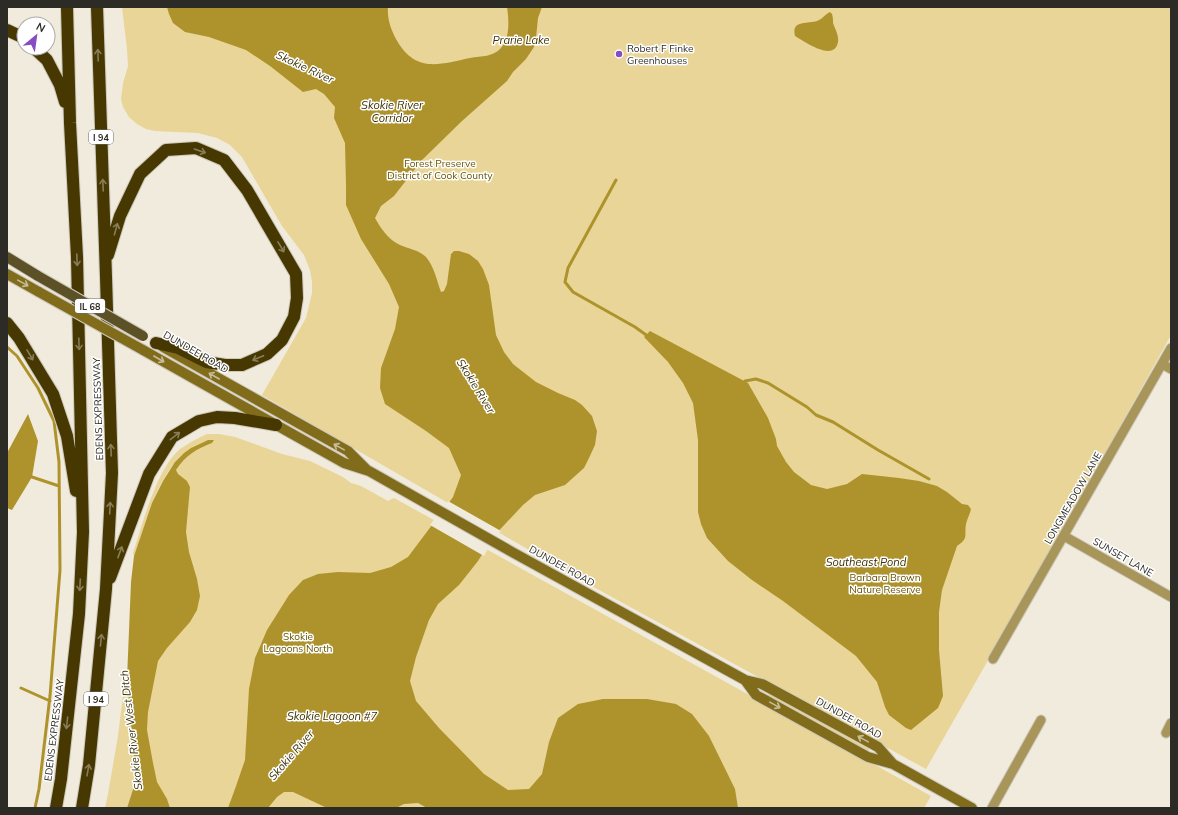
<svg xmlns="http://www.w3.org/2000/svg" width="1178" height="815" font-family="Mulish,sans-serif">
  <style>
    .green { fill: #e8d597 }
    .water { fill: #ae932c }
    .pier { fill: #f0ebdc }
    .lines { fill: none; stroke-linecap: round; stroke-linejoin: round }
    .stream { stroke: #ae932c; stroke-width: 3 }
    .minor-casing { stroke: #cdc8bb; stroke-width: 11 }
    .secondary-casing { stroke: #cdc8bb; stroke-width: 12 }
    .primary-casing { stroke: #cdc8bb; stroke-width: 12 }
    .motorway-casing { stroke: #cdc8bb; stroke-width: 14 }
    .minor { stroke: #a7955a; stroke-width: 9 }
    .secondary { stroke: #816c1b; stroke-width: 10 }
    .primary { stroke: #5c5027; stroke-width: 10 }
    .motorway { stroke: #463800; stroke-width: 12 }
    .secondary-bridge-casing { stroke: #cdc8bb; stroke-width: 12; stroke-linecap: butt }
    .primary-bridge-casing { stroke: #cdc8bb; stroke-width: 12; stroke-linecap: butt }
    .secondary-bridge { stroke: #816c1b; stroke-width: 10 }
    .primary-bridge { stroke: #5c5027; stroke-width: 10 }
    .oneway { stroke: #877e59 }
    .oneway2 { stroke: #c6bd98 }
    .poi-dot { fill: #864cc2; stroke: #fff; stroke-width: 1.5 }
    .labels { text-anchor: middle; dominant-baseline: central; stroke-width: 3; stroke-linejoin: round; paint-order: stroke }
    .shield { fill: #fff; stroke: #6b6b66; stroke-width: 1 }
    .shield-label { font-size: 9px; font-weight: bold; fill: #2c2b25 }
    .poi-label { font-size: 10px; fill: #2c2b25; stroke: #fff; text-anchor: start }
    .park-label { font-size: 10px; fill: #645200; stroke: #fff }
    .street-label { font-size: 10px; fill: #2c2b25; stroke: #fff }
    .water-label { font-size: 11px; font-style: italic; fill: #3c3004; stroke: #fff }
  </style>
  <rect width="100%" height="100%" fill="#f0ebdc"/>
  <path class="green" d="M122,7h1049v328l-111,199 -134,235 -347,-190 -317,-184 44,-77 6,-25v-11l-2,-12 -6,-15 -22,-29 -40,-69 -12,-12 -13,-7 -19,-5 -43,-2 -9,-2 -9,-5 -8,-7 -6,-10 -2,-8 2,-16 5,-17 -1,-17z
    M207,434h12l16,3 47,17 28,7 33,16 8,6 10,3 27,15 6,-3 537,298 -7,12h-774l-6,-37 14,-272 29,-47 25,-12c-6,0 -10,3 -15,5 -37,17 -50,76 -63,111l-1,-3c10,-30 23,-83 47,-104 9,-6 18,-11 27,-15z
    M127,679l9,101 -9,28h-22l3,-14 10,-58 6,-49z
    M770,692l99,55 1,1 -2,4 -100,-55v-2z"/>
  <path class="water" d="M167,7h221c-1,12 3,22 8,32 19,34 42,26 74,19 12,-2 23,-1 31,-10 9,-10 8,-28 6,-41h35l-4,11 -2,20 -2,9 -8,12 -13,13 -6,9 -45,40 -40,39 -28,36 -13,10 -6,12c6,11 14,22 25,27 9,4 19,5 26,12 8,9 11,24 15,35l3,-1 3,-7 4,-30 3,-3h5l10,3 9,7 5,8 6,16 7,50 8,17 9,12 23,18 22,11 17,7 7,5 10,11 5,15 -2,14 -6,13 -5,10 -19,17 -30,10 -12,10 -30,32 -15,24 -19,24 -21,19 -9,16 -13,37 -6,24 6,20 23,27 45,46 24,16 21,-1 13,-15 7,-32 9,-24 20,-14 25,-5h44l29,5 16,10 17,22 26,53 3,19h-311l-9,-5 -14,1 -8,4h-69l-34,-16h-9l-7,5 -9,11h-40l7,-19 10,-29 4,-71 6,-31 12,-28 22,-35 14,-15 15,-6 20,-2 32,1 21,-6 17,-10 45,-60 8,-22 -12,-27 -23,-17 -41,-27 -5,-16 1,-20 14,-39 4,-22 -10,-23 -28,-45 -15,-34v-20l-1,-42 -11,-25 1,-11 -11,-13 -8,-5 -13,3 -33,-26 -24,-16 -37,-13 -24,-5 -12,-9 -4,-9z
    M830,12l2,2c1,3 1,6 1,9 2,6 6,12 5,19 -4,21 -34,-1 -43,-6 -4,-16 12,-12 22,-15 6,-2 8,-7 13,-9z
    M650,331l98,52 20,35 8,21 1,7 9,16 8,10 17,13 16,4 20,-5 15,-10 37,4 20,3 18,5 10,6 15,12 6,1 3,4c-1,5 -4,10 -5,15 -2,12 3,14 -9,22l-15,44 -3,22v38l4,46 -5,12 -27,22 -5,-2 -17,-13 -4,-8 -8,-25 -21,-26 -73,-55 -31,-21 -24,-19 -21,-23 -6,-14 -3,-12v-72l-5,-37 -10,-20 -15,-21 -24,-25z
    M28,414l10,27 -6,36 -20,33 -5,-2v-55z
    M208,440h6l-2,3c-16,6 -26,12 -36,27l2,4 9,7 3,6 -4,45 3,20 8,27 3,17 -3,14 -7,12 -23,26 -9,13 -10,51 -1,18 6,33 4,19 10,17 3,9h-43l9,-28 -9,-101 4,-97 3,-26 18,-53 11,-22 12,-19 9,-9 7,-5z"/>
  <path class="pier" d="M448,501l53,30 -7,7 -10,18 -54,-31z"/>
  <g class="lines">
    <path class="stream" d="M616,180l-48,88 -3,14 8,10 62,35 14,10
      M7,347l10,9 21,32 16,33 5,41 1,108 -10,126 -11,93 -4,19
      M745,381l11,-2 12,4 39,24 9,8 17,7 45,28 51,29
      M32,477l27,9
      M21,688l29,13"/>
    <defs>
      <path id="minor" d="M1162,364l9,5
        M1064,536l107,61
        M993,659l178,-311
        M1166,733l5,-10
        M992,808l49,-88"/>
      <path id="secondary" d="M7,274l32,18
        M163,347l185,104 18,18
        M143,350l201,113 25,8 143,81 233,128 17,4 116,63 15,17
        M745,680l11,15 112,62 25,7 79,44"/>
      <path id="primary" d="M7,257l31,19"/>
      <path id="motorway" d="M7,30l17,8
        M34,48l13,12 13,25 5,17
        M108,255l12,-39 20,-42 26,-24 30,-2 28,12 23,30 49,84 1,24 -3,19 -12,23 -15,14 -25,11h-17l-19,-3 -28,-14 -22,-5
        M7,323l12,15 34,56 14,42 9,55
        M110,578l39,-104 23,-37 27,-16 18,-4 18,1 41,7
        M56,808l5,-29 18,-165 4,-82 -6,-275 -7,-134 -3,-116
        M82,808l7,-43 17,-176 6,-116 -6,-196 -9,-270"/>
    </defs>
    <use href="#minor" class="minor-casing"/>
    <use href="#secondary" class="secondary-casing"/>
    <use href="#primary" class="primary-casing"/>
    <use href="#motorway" class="motorway-casing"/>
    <use href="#minor" class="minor"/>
    <use href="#secondary" class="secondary"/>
    <use href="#primary" class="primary"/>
    <use href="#motorway" class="motorway"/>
    <defs>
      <path id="secondary-bridge" d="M39,292l104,58"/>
      <path id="primary-bridge" d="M38,276l105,60"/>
    </defs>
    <use href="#secondary-bridge" class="secondary-bridge-casing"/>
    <use href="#primary-bridge" class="primary-bridge-casing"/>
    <use href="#secondary-bridge" class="secondary-bridge"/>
    <use href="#primary-bridge" class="primary-bridge"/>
  </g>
  <defs><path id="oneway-shaft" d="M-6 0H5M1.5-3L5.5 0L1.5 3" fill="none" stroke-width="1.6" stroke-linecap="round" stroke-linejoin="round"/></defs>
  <g class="oneway">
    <use href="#oneway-shaft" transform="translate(98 55) rotate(-92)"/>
    <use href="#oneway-shaft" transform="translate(200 151) rotate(19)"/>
    <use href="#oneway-shaft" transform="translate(103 185) rotate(-92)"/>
    <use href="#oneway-shaft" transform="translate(116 229) rotate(-74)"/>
    <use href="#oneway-shaft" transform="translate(281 247) rotate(59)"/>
    <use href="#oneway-shaft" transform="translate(77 260) rotate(88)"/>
    <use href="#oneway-shaft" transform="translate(79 344) rotate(88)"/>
    <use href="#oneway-shaft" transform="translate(30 355) rotate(59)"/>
    <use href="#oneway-shaft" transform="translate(258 358) rotate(157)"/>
    <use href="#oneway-shaft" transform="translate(175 436) rotate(-38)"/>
    <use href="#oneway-shaft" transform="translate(111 450) rotate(-92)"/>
    <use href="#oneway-shaft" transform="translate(110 508) rotate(-87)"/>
    <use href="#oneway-shaft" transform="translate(120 552) rotate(-70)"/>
    <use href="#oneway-shaft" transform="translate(80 585) rotate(93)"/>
    <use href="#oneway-shaft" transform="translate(101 640) rotate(-84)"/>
    <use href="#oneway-shaft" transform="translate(67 723) rotate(96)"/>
    <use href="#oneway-shaft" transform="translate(88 770) rotate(-80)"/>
  </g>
  <g class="oneway2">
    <use href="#oneway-shaft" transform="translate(23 283) rotate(29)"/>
    <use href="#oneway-shaft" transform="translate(159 359) rotate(30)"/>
    <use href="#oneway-shaft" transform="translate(214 376) rotate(-150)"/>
    <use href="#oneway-shaft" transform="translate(339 447) rotate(-151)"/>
    <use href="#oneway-shaft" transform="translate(775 705) rotate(29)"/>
    <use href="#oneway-shaft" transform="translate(863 739) rotate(-151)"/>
  </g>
  <circle class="poi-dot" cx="619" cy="54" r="4"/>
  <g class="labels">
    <g class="shield">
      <rect x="89" y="130" width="24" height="14" rx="3"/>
      <rect x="75" y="299" width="30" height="14" rx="3"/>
      <rect x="84" y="692" width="24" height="14" rx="3"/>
    </g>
    <g class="shield-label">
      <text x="101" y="137">I 94</text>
      <text x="90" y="306">IL 68</text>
      <text x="96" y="699">I 94</text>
    </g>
    <g class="poi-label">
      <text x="627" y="48">Robert F Finke<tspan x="627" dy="12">Greenhouses</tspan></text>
    </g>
    <g class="park-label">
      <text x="440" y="163">Forest Preserve<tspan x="440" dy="12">District of Cook County</tspan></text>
      <text x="885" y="577">Barbara Brown<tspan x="885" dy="12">Nature Reserve</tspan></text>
      <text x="298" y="636">Skokie<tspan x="298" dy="12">Lagoons North</tspan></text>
    </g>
    <g class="street-label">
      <text transform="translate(196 352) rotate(30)">DUNDEE ROAD</text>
      <text transform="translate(98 409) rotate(-92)">EDENS EXPRESSWAY</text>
      <text transform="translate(1073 498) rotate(-60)">LONGMEADOW LANE</text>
      <text transform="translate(1123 557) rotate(30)">SUNSET LANE</text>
      <text transform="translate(562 566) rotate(29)">DUNDEE ROAD</text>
      <text transform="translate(849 718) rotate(29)">DUNDEE ROAD</text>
      <text transform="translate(54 730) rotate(-83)">EDENS EXPRESSWAY</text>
    </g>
    <g class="water-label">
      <text x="521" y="40">Prarie Lake</text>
      <text transform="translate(305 67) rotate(25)">Skokie River</text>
      <text x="392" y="105">Skokie River<tspan x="392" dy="13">Corridor</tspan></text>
      <text transform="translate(476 386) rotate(58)">Skokie River</text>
      <text x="866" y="562">Southeast Pond</text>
      <text x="332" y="716">Skokie Lagoon #7</text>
      <text transform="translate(131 730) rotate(-97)">Skokie River West Ditch</text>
      <text transform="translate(291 755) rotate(-49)">Skokie River</text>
    </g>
  </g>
  <rect width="1178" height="815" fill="none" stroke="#2c2b25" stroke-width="16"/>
  <g transform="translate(36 36) rotate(29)"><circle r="19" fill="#ffffff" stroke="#abaaa8"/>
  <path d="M0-3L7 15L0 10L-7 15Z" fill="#864cc2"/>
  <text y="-6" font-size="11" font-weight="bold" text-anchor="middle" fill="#2c2b25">N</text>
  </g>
</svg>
